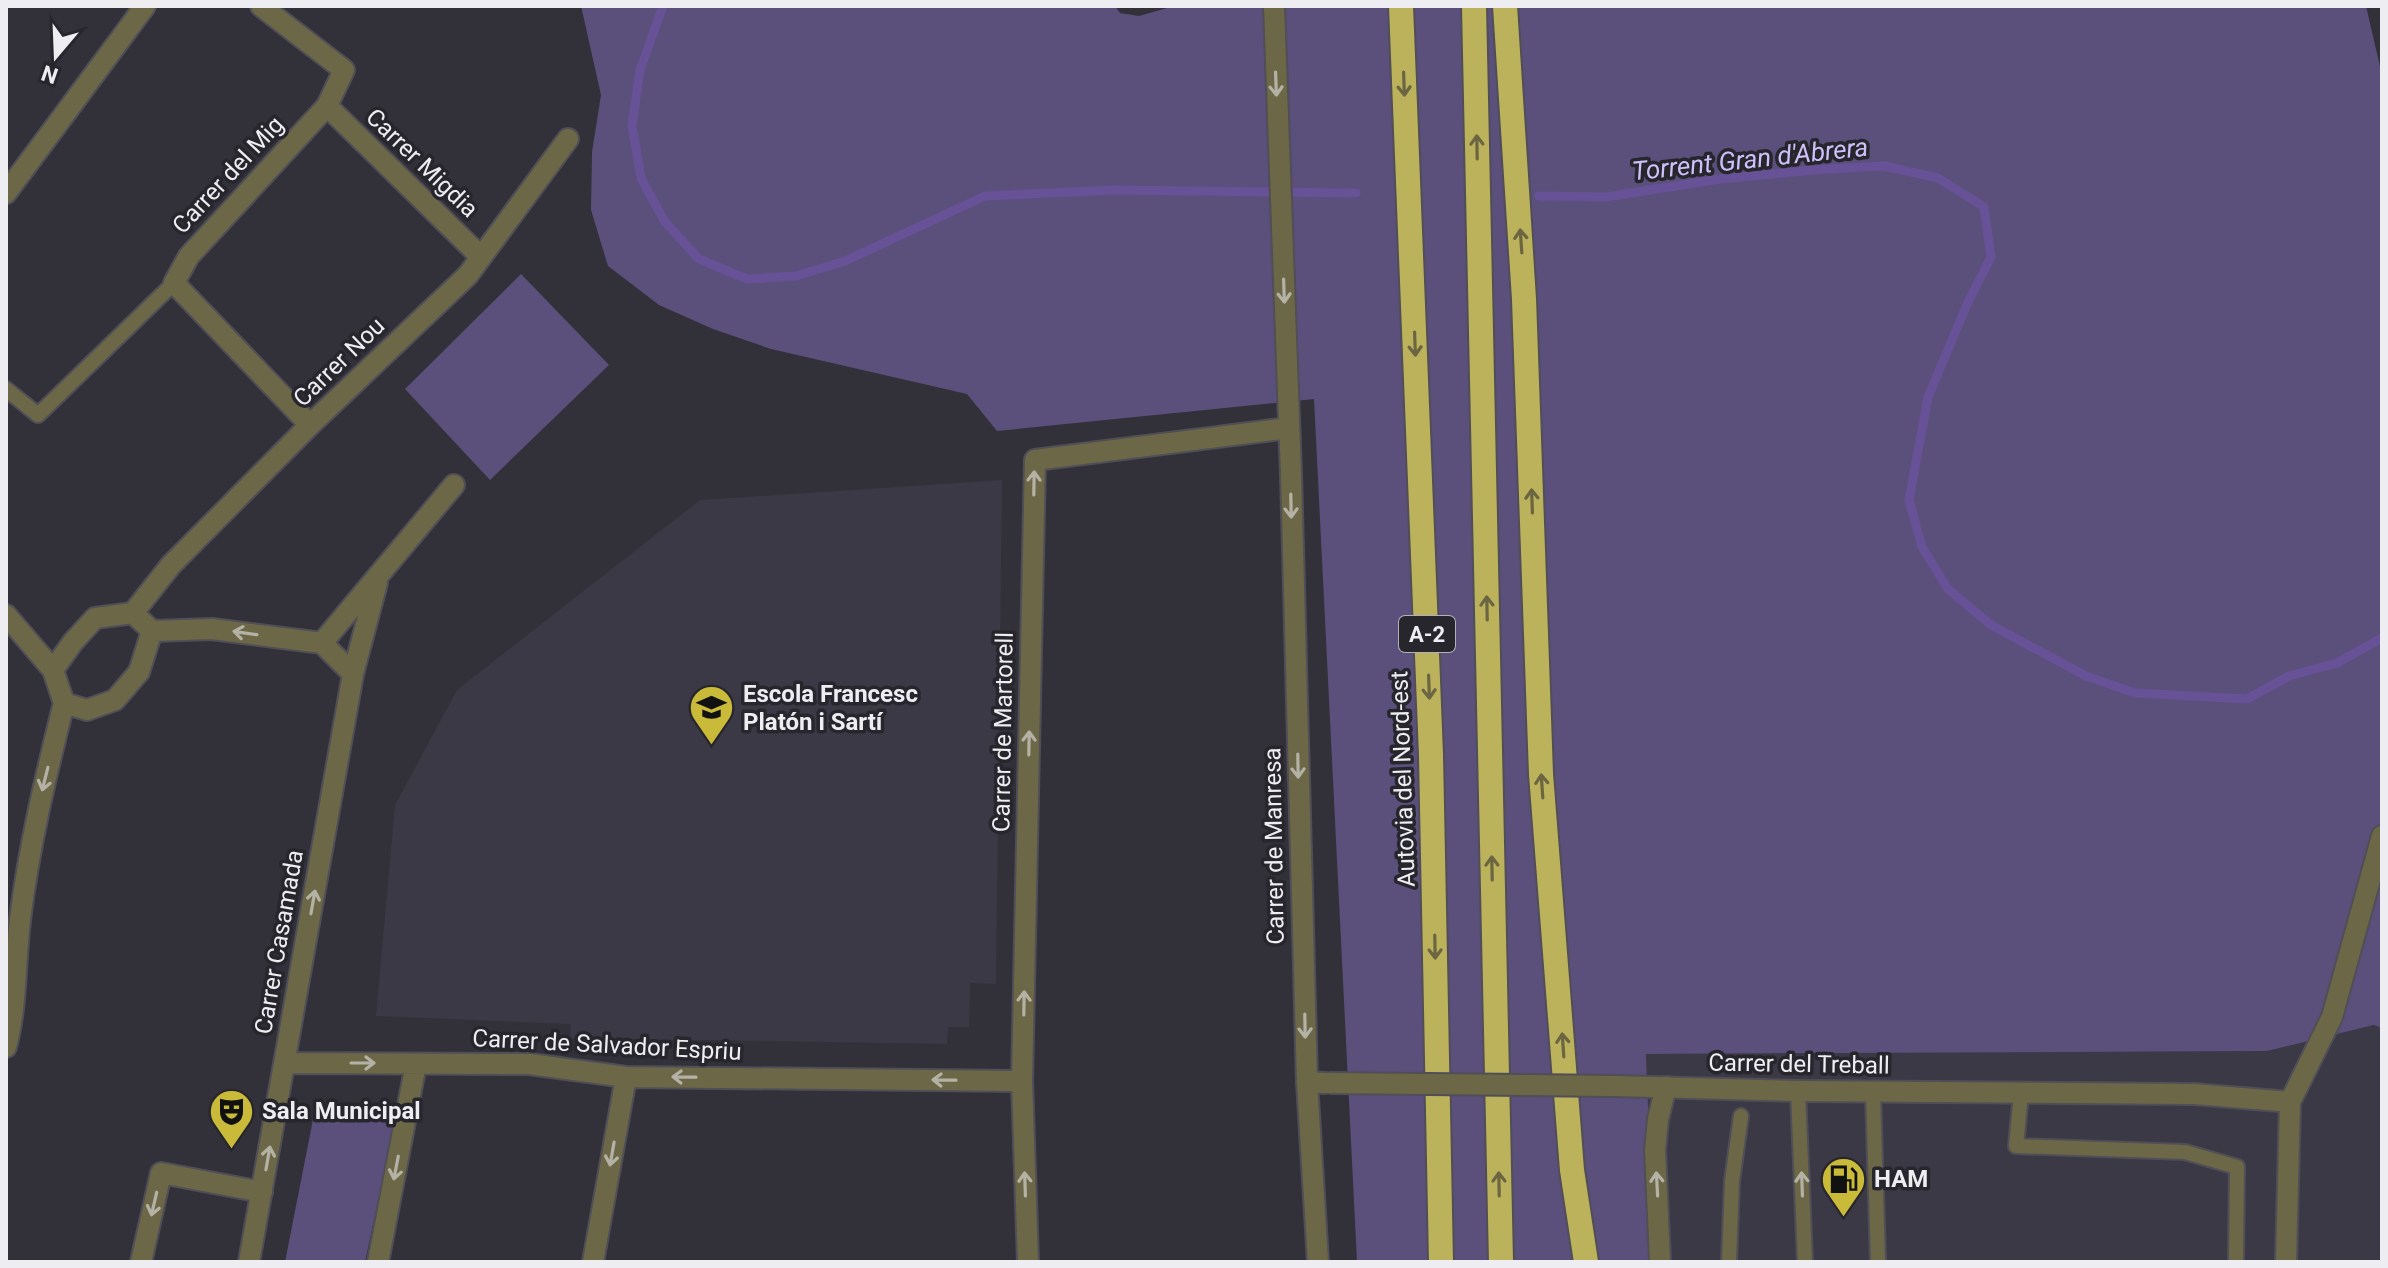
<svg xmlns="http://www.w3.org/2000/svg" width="2388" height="1268" font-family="Roboto,sans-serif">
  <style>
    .built { fill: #3c3946 }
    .green { fill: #5b4f7b }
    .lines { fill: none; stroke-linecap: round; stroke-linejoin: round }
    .stream { stroke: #675297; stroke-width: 9 }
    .service-casing { stroke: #504e56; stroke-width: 18 }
    .minor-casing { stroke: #504e56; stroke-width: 24 }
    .tertiary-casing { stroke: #504e56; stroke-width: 24 }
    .motorway-casing { stroke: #504e56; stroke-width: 28 }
    .service { stroke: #6c6847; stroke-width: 14 }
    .minor { stroke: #6c6847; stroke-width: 20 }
    .tertiary { stroke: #6c6847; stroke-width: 20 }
    .motorway { stroke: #bdb25c; stroke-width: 24 }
    .minor-bridge-casing { stroke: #504e56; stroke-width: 24; stroke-linecap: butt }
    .minor-bridge { stroke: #6c6847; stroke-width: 20 }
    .oneway { stroke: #b4b1a5 }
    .oneway2 { stroke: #6b6542 }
    .labels { text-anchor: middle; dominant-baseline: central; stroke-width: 7; stroke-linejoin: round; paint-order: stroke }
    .shield { fill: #28262d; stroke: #b3b1b7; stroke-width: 2 }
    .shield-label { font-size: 22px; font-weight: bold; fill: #eeedf2 }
    .street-label { font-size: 24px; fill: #eeedf2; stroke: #28262d }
    .poi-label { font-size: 24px; font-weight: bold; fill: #eeedf2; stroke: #28262d; text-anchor: start }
    .water-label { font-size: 26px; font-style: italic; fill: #cfc0fb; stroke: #28262d }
  </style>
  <rect width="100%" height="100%" fill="#323038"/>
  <path class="built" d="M1002,480l-6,504 -26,-1 -1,44h-21l-1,17 -377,-6 1,-14 -195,-8 19,-211 62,-115 243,-190z
    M2374,1025l8,3v234h-728l-8,-208 621,-3z"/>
  <path class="green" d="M581,6h534l5,7 19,3 35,-10h1192l16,69v953l-8,-3 -107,26 -621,3 8,208h-297l-43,-863 -317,32 -30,-37 -196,-45 -58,-20 -54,-24 -51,-39 -17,-56 1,-58 9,-57z
    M521,274l88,91 -119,115 -85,-91z
    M316,1104l80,14 -31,144h-80z"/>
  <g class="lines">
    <path class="stream" d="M663,6l-23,64 -8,56 9,52 24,44 34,37 48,20 49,-3 49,-15 140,-65 129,-6 242,3
      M1539,196l67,1 114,-18 106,-10 58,-3 54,12 46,29 7,50 -23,45 -40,95 -19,103 13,47 26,42 43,36 95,51 49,17 112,6 42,-23 48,-13 45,-25"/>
    <defs>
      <path id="service" d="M6,389l32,26 136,-132
        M1798,1091l7,171
        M1873,1092l5,170
        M2021,1094l-5,52 169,6 52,15 -1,95
        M1729,1262l3,-81 9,-65"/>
      <path id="minor" d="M261,6l83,64 -17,36 -138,150 -15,27 136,142
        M327,106l154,151
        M6,193l139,-187
        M133,613l38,-48 139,-140 158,-150 100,-136
        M133,613l19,18 -13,41 -24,28 -28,10 -23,-7 -11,-33 20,-28 22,-24z
        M6,615l47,55
        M152,631l60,-2 110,14
        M322,643l132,-158
        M353,674l24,-91
        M6,1047c11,-42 9,-85 14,-127 9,-74 26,-145 44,-217
        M285,1063l244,1 97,13 396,4
        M1615,1086l183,5 396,3 96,8
        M141,1262l20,-89 101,19
        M249,1262l104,-588 -31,-31
        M378,1262l38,-198
        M593,1262l33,-185
        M1028,1262l-6,-181 13,-621 254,-32
        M1318,1262l-11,-180 18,1
        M2286,1262l4,-160 42,-85 50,-181"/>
      <path id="tertiary" d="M1274,6l17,468 16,608
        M1660,1262l-5,-112 3,-31 8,-32"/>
      <path id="motorway" d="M1401,6l30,749 10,507
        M1474,6l27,1256
        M1505,6l19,293 17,475 31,396 14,92"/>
    </defs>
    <use href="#service" class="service-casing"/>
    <use href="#minor" class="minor-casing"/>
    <use href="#tertiary" class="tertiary-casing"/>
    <use href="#motorway" class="motorway-casing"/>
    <use href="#service" class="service"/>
    <use href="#minor" class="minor"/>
    <use href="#tertiary" class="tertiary"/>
    <use href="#motorway" class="motorway"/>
    <defs>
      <path id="minor-bridge" d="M1329,1083l286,3"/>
    </defs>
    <use href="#minor-bridge" class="minor-bridge-casing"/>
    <use href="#minor-bridge" class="minor-bridge"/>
  </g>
  <defs><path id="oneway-shaft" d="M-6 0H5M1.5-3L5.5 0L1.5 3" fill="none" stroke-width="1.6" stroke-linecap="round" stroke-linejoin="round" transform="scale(2)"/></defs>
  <g class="oneway">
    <use href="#oneway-shaft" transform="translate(1276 84) rotate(88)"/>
    <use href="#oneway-shaft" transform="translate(1284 291) rotate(88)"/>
    <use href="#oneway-shaft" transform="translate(1034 483) rotate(-89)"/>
    <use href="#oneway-shaft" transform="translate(1291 506) rotate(89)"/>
    <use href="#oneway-shaft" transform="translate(245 633) rotate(-172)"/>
    <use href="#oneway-shaft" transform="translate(1029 743) rotate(-89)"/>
    <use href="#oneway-shaft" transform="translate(1298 766) rotate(89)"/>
    <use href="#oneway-shaft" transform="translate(45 779) rotate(104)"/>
    <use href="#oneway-shaft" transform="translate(313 902) rotate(-80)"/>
    <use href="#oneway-shaft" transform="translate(1024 1003) rotate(-89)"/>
    <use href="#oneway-shaft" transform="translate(1305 1026) rotate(89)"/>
    <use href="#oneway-shaft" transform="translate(363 1063)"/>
    <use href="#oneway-shaft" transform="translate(684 1077) rotate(-179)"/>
    <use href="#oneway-shaft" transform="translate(944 1080) rotate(-179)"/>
    <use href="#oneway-shaft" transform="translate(612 1154) rotate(100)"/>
    <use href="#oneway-shaft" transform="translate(268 1158) rotate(-80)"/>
    <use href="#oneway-shaft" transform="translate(396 1168) rotate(101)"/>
    <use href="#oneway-shaft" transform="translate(1025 1184) rotate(-92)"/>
    <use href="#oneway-shaft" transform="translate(1657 1184) rotate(-93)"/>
    <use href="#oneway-shaft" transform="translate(1802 1184) rotate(-92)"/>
    <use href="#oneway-shaft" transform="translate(154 1204) rotate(103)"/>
  </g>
  <g class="oneway2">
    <use href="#oneway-shaft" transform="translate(1404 84) rotate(88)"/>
    <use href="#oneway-shaft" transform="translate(1477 147) rotate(-91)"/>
    <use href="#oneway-shaft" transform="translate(1521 241) rotate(-94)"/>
    <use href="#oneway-shaft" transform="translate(1415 344) rotate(88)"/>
    <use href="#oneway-shaft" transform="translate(1532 501) rotate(-92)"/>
    <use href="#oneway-shaft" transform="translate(1487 608) rotate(-91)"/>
    <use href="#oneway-shaft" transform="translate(1429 687) rotate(88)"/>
    <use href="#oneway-shaft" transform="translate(1542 786) rotate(-94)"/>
    <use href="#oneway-shaft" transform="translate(1492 868) rotate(-91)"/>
    <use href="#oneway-shaft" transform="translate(1435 947) rotate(89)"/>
    <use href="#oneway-shaft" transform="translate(1563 1045) rotate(-94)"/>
    <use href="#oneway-shaft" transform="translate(1499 1184) rotate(-91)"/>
  </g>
  <defs>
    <symbol id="school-pin" viewBox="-11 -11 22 30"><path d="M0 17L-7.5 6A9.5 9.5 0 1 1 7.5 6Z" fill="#caba3a" stroke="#28262d"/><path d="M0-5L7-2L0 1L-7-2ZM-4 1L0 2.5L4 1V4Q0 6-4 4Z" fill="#111"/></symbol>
    <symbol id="theatre-pin" viewBox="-11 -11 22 30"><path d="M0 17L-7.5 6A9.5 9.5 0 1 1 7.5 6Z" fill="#caba3a" stroke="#28262d"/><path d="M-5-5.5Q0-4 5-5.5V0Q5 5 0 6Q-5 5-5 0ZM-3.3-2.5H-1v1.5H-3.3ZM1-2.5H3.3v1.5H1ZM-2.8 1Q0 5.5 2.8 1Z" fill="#111"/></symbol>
    <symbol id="fuel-pin" viewBox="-11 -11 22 30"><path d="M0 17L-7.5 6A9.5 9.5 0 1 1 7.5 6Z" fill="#caba3a" stroke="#28262d"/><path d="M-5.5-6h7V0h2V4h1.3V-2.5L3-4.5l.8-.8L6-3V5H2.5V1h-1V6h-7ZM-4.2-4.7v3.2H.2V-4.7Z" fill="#111"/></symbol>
  </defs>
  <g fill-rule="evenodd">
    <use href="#school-pin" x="686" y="682" width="51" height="69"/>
    <use href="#theatre-pin" x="206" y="1086" width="51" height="69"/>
    <use href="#fuel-pin" x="1818" y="1154" width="51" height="69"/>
  </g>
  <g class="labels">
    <rect class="shield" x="1399" y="616" width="56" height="36" rx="6"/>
    <g class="shield-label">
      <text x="1427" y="634">A-2</text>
    </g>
    <g class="street-label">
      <text transform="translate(422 163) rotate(44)">Carrer Migdia</text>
      <text transform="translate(228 175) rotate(-47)">Carrer del Mig</text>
      <text transform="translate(339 362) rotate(-44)">Carrer Nou</text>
      <text transform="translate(1003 732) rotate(-89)">Carrer de Martorell</text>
      <text transform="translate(1403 779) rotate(-92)">Autovia del Nord-est</text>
      <text transform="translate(1274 846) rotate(-91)">Carrer de Manresa</text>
      <text transform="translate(279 942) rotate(-80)">Carrer Casamada</text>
      <text transform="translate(607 1045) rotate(3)">Carrer de Salvador Espriu</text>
      <text transform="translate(1799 1064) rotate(1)">Carrer del Treball</text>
    </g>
    <g class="poi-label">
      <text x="743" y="694">Escola Francesc<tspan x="743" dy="28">Platón i Sartí</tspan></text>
      <text x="262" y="1111">Sala Municipal</text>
      <text x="1874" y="1179">HAM</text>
    </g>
    <g class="water-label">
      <text transform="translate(1750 159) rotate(-6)">Torrent Gran d'Abrera</text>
    </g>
  </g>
  <rect width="2388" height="1268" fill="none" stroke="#eeedf2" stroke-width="16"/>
  <g transform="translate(56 56) rotate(199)" stroke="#28262d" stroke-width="6" paint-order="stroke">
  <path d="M0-6L14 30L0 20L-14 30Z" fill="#eeedf2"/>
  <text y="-12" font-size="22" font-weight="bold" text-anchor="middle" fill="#eeedf2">N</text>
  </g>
</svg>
